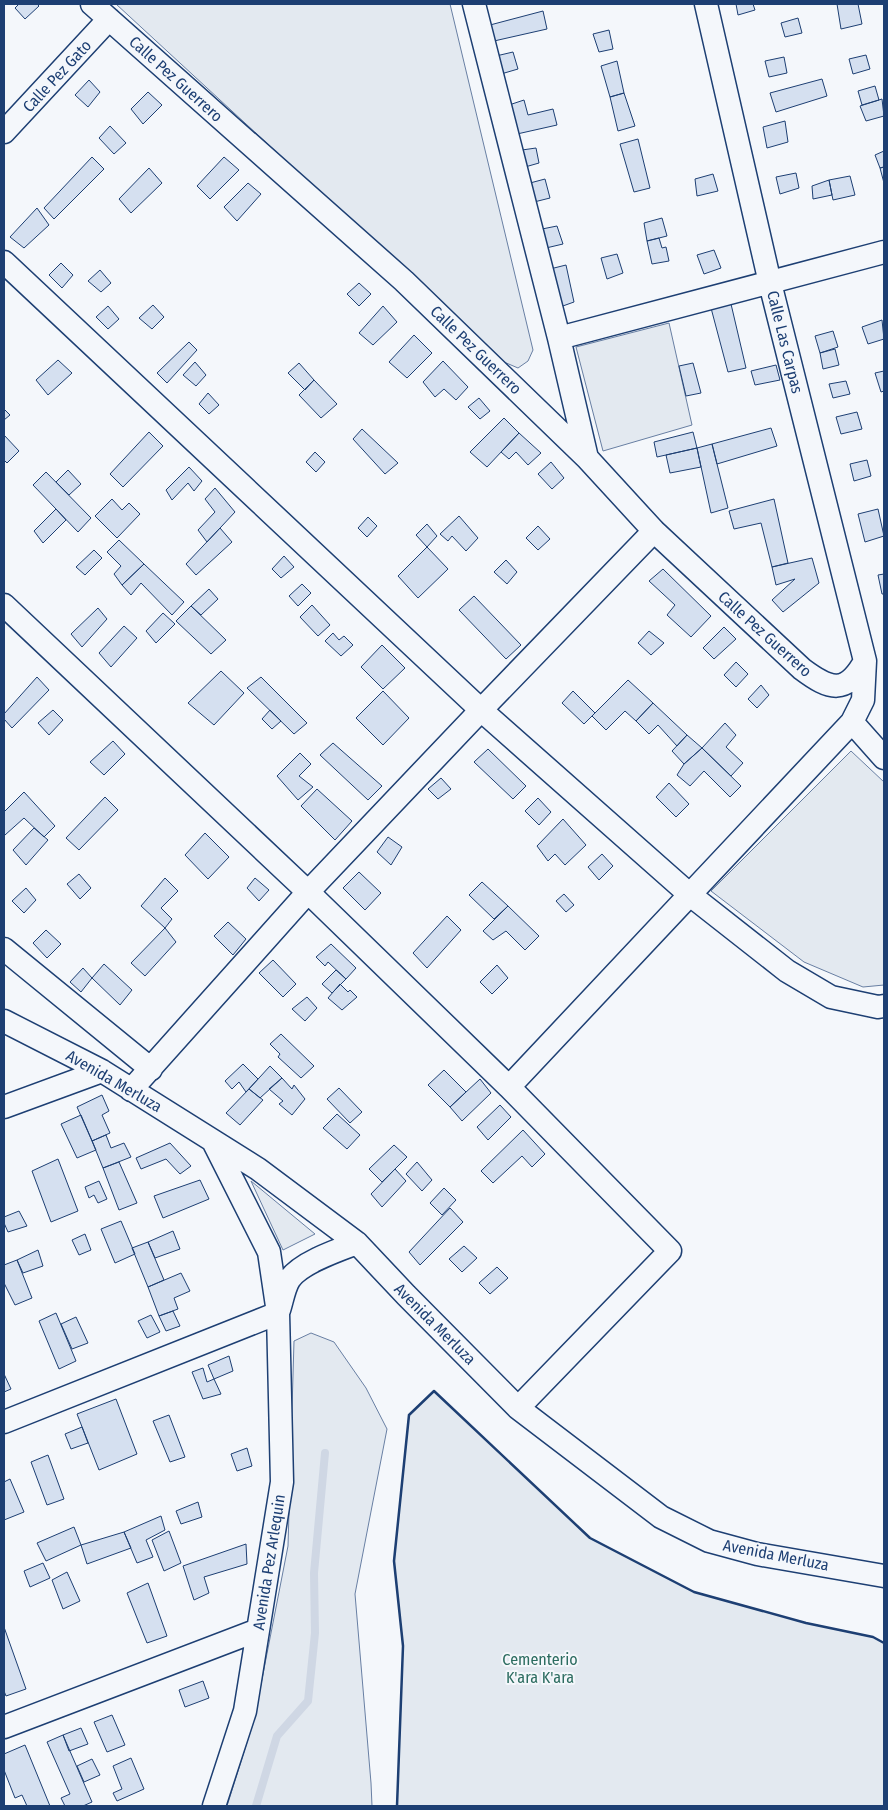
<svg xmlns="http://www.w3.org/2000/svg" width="888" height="1810" font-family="'Fira Sans Condensed',sans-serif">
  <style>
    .green { fill: #e3e9f0; stroke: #687fa3 }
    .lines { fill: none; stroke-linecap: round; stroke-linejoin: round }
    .stream { stroke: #cfd7e4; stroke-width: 8 }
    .building { fill: #d5e0f0; stroke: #1d3f73 }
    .minor-casing { stroke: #1d3f73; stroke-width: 25 }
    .minor { stroke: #f4f7fb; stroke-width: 22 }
    .wall { stroke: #1d3f73; stroke-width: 2.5 }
    .labels { text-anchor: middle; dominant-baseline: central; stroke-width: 4; stroke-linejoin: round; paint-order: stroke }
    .street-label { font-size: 16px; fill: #1d3f73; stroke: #f4f7fb }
    .park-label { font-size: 16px; fill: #2c6c60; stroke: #f4f7fb }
  </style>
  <rect width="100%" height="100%" fill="#f4f7fb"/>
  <path class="green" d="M116,4h334l83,346 -5,11 -10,7 -14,-6z
    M669,323l23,102 -89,26 -27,-104z
    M851,751l33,31v203l-21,2 -59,-25 -93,-71z
    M251,1181l64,53 -32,16z
    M311,1333l23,9 32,46 21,41 -32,165 16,189 1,23h-145l27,-86 34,-174 6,-205z
    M434,1391l156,147 104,54 112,31 67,14 11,6v163h-487l6,-160 -9,-85 15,-146z"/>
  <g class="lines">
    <path class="stream" d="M256,1806l21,-70 31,-35 7,-68 -1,-60 11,-120"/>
  </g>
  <path class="building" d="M19,4h18l2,2 -14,13 -10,-11z
    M736,4h17l2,6 -17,5z
    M837,4h21l4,20 -21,5z
    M543,11l4,18 -53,12 -4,-16z
    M798,18l4,15 -17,4 -4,-14z
    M609,30l4,19 -14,3 -6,-18z
    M513,52l5,17 -17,5 -5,-18z
    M866,55l4,14 -17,5 -4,-15z
    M784,57l3,16 -18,4 -4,-16z
    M617,61l7,32 -14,4 -9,-31z
    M822,79l5,17 -51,16 -6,-19z
    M89,80l11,12 -12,15 -13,-12z
    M875,86l4,14 -17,5 -4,-14z
    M148,92l14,13 -19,19 -12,-15z
    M624,93l11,33 -17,5 -8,-34z
    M882,99l2,17 -18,5 -6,-15z
    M524,100l4,15 25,-6 4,16 -40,9 -8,-29z
    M785,121l3,21 -21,6 -4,-21z
    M110,126l16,17 -12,11 -15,-16z
    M638,139l12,49 -16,4 -14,-48z
    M536,148l3,15 -14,4 -3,-17z
    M884,151v16l-4,1 -5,-13z
    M92,157l12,12 -50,50 -10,-11z
    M224,157l15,13 -29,29 -13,-13z
    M884,167v16l-4,-15z
    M149,168l13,15 -31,30 -12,-14z
    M796,173l3,15 -19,6 -4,-17z
    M713,174l5,17 -21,5 -2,-17z
    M850,176l5,19 -22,5 -4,-20z
    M545,179l5,19 -16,4 -4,-19z
    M829,180l3,15 -19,4 -1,-13z
    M248,183l13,11 -24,27 -13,-14z
    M37,208l12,17 -25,23 -14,-11z
    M662,218l5,18 -20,5 -3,-18z
    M557,226l6,18 -17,4 -4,-19z
    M659,238l3,10 4,-1 3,14 -17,3 -5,-23z
    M714,250l7,18 -17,6 -7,-19z
    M617,254l6,19 -16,6 -6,-21z
    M61,263l12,12 -11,13 -13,-13z
    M566,265l8,37 -14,5 -10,-38z
    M100,270l11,13 -10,9 -13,-11z
    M359,283l12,11 -12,12 -12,-12z
    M731,304l15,64 -18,4 -17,-64z
    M153,305l11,12 -12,12 -13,-11z
    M108,306l11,13 -11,10 -12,-12z
    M383,306l14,16 -24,23 -14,-12z
    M882,320l2,19 -16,5 -6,-17z
    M833,331l5,16 -18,6 -5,-17z
    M414,335l18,18 -25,25 -18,-16z
    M189,342l8,8 -30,33 -10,-10z
    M835,349l4,16 -16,4 -3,-16z
    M58,360l14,13 -24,22 -12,-15z
    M443,361l25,26 -12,13 -12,-11 -9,8 -12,-15z
    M195,362l11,13 -10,11 -13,-11z
    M299,363l15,17 -9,10 -17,-17z
    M693,363l8,30 -15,3 -7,-30z
    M776,365l4,15 -25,5 -4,-14z
    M884,371v20l-3,1 -6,-19z
    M314,380l23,24 -16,14 -22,-23z
    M846,381l4,13 -17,4 -4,-14z
    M208,393l11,12 -10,9 -10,-10z
    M479,398l11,13 -10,8 -12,-12z
    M4,409l6,6 -6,5z
    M857,412l5,17 -21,5 -5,-17z
    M504,418l15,15 -32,34 -17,-15z
    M771,428l6,18 -60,18 -5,-20z
    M362,429l36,34 -13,11 -32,-35z
    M149,432l14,14 -40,41 -13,-13z
    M693,432l4,16 -40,9 -3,-15z
    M519,433l22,20 -13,12 -12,-13 -7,7 -8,-7z
    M4,435l15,16 -12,12 -3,-3z
    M712,444l16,64 -17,5 -14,-65z
    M697,448l4,19 -31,6 -4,-18z
    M315,452l10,10 -9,10 -10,-10z
    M867,460l4,16 -17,5 -4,-17z
    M551,462l13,16 -12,11 -14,-15z
    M189,467l13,14 -8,10 -6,-8 -16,17 -6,-10z
    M68,470l13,14 -12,11 -13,-13z
    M46,472l45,46 -13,14 -45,-47z
    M215,488l20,24 -28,30 -9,-12 17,-18 -10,-13z
    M112,499l10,11 7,-7 11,11 -23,24 -22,-22z
    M774,499l14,64 -16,4 -11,-44 -27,6 -5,-18z
    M56,509l10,11 -23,23 -9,-12z
    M878,509l6,27 -19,6 -7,-28z
    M459,516l19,22 -12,13 -14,-15 -4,5 -8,-7z
    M368,517l9,9 -10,11 -9,-9z
    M427,524l10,12 -10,11 -11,-12z
    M538,526l12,13 -12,11 -12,-12z
    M220,528l12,14 -36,33 -10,-11z
    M119,540l25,24 -22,21 -8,-11 7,-8 -14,-14z
    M427,547l21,22 -30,29 -20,-22z
    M94,550l8,8 -17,17 -9,-8z
    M284,556l10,11 -13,11 -9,-9z
    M812,558l7,25 -36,29 -11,-12 23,-21 -19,6 -4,-18z
    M506,560l11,12 -10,12 -13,-12z
    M144,564l40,38 -12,13 -31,-32 -10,12 -9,-10z
    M663,569l48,47 -20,21 -24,-22 8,-10 -26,-24z
    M884,574v20h-2l-4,-19z
    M302,584l9,9 -13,13 -9,-10z
    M209,589l9,10 -17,16 -10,-9z
    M474,596l47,49 -15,14 -47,-49z
    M312,605l18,20 -12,11 -18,-19z
    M191,606l35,34 -15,14 -35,-33z
    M98,608l9,11 -25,28 -11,-13z
    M163,613l12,11 -19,19 -10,-12z
    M124,626l13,12 -26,29 -12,-14z
    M724,627l12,12 -22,20 -11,-11z
    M649,631l15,12 -13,12 -13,-12z
    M333,633l6,7 5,-4 9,9 -12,11 -16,-15z
    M382,645l23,23 -22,21 -22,-22z
    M736,662l12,12 -12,13 -12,-12z
    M221,671l23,22 -30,32 -26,-22z
    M37,677l12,13 -37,38 -8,-9v-5z
    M261,677l46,46 -13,11 -47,-46z
    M628,680l25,23 -17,18 -11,-10 -19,19 -14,-14z
    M761,685l8,10 -12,13 -9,-9z
    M383,691l26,27 -26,27 -27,-27z
    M573,691l22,22 -11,11 -22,-21z
    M653,703l34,32 -10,11 -19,-21 -9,9 -13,-13z
    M53,710l10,10 -14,15 -11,-12z
    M270,710l11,11 -9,8 -10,-10z
    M725,723l11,12 -10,12 17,16 -12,13 -29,-28z
    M687,735l15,13 -18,16 -12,-13z
    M113,741l12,13 -21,21 -14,-13z
    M333,743l49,43 -14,14 -48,-45z
    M702,748l39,38 -11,11 -26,-26 -14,15 -13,-11 7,-11z
    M488,749l38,37 -13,13 -39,-37z
    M300,753l11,11 -12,12 14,11 -15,13 -21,-24z
    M441,778l10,11 -13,10 -10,-10z
    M669,783l20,21 -13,13 -20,-20z
    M317,789l35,32 -17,19 -34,-34z
    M24,792l31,34 -11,11 -20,-19 -19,17 -1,-1v-22z
    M105,797l13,13 -39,40 -13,-12z
    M538,798l13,14 -12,13 -14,-14z
    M563,819l23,26 -21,20 -10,-11 -7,7 -11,-15z
    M34,828l14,12 -22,25 -13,-15z
    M205,833l24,24 -21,22 -23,-24z
    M388,837l14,10 -11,18 -14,-13z
    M602,854l11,12 -14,14 -11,-13z
    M359,872l22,21 -16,17 -22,-22z
    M79,874l12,14 -11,11 -13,-15z
    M165,878l13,13 -17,17 11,11 -7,9 -24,-22z
    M255,878l14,12 -10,11 -12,-13z
    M482,882l26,24 -14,13 -25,-24z
    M26,888l10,12 -12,13 -12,-12z
    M564,894l10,11 -8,7 -10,-11z
    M508,906l31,30 -14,14 -19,-19 -13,9 -10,-9z
    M447,916l14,14 -34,38 -14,-15z
    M228,922l18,17 -13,16 -19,-19z
    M165,928l11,14 -31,34 -14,-13z
    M46,930l15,14 -14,14 -14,-15z
    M331,944l25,24 -10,11 -18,-17 -3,4 -9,-9z
    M273,960l23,24 -13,13 -24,-24z
    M104,964l28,26 -12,15 -28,-27z
    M497,965l11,13 -16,16 -12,-12z
    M83,968l9,10 -11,14 -11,-10z
    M336,970l10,9 -14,14 -10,-9z
    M340,984l8,8 2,-2 7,7 -15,13 -14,-12z
    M307,997l10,11 -12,13 -13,-12z
    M281,1034l33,32 -13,12 -23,-21 2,-3 -10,-10z
    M243,1064l15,15 -12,13 -7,-10 -7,7 -7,-8z
    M270,1066l12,12 -22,20 -11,-9z
    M444,1070l22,22 -16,15 -22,-22z
    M282,1078l10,11 2,-4 11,14 -13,16 -13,-11 4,-3 -14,-12z
    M480,1079l11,14 -29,28 -12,-14z
    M339,1088l23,24 -12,11 -23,-24z
    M249,1089l14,11 -23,25 -14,-12z
    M102,1095l7,16 -7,4 8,18 -18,8 -15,-34z
    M500,1105l11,12 -23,23 -11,-13z
    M337,1114l23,21 -13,14 -24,-21z
    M81,1115l15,35 -19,8 -16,-34z
    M523,1130l22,24 -13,13 -10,-11 -29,27 -12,-12z
    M106,1135l5,13 13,-5 7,14 -28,11 -11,-27z
    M170,1143l21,23 -11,8 -14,-15 -25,10 -5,-11z
    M394,1145l13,12 -25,25 -13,-13z
    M58,1159l20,52 -27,11 -19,-51z
    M119,1162l18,41 -18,7 -16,-42z
    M417,1162l15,18 -10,11 -16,-17z
    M395,1169l11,12 -24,26 -11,-13z
    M200,1180l9,19 -46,19 -9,-22z
    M99,1181l8,18 -9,4 -4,-8 -5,3 -4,-11z
    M444,1188l12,12 -14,15 -12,-12z
    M450,1208l13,14 -43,43 -11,-13z
    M19,1211l8,15 -19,6 -4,-9v-6z
    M121,1221l14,33 -20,9 -14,-34z
    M173,1231l7,18 -25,9 -7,-16z
    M85,1234l6,16 -12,5 -7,-15z
    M148,1242l16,38 -16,7 -16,-39z
    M464,1246l13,12 -15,14 -13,-13z
    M38,1250l5,16 -20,7 -6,-13z
    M17,1260l15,38 -17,7 -11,-22v-18z
    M497,1267l11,11 -18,16 -11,-11z
    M181,1273l9,18 -16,7 4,11 -19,7 -11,-29z
    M173,1311l7,15 -14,5 -7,-15z
    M56,1313l20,48 -17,8 -20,-48z
    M151,1315l9,17 -13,6 -9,-17z
    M76,1317l12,26 -16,6 -11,-25z
    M229,1356l4,15 -19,8 -6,-14z
    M203,1368l4,14 7,-3 7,15 -18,5 -11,-27z
    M4,1374l7,15 -7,3z
    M116,1399l21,55 -38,16 -22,-56z
    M169,1415l16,42 -15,5 -17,-41z
    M82,1427l6,16 -17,6 -6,-15z
    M247,1448l5,18 -15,5 -6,-17z
    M48,1455l16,44 -17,6 -16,-43z
    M10,1479l14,33 -20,8v-38z
    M198,1502l4,15 -21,7 -5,-13z
    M161,1516l4,14 -19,10 7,17 -16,6 -13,-31z
    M74,1527l7,18 -35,16 -9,-18z
    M169,1531l12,32 -17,8 -12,-31z
    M124,1532l7,16 -44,16 -6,-19z
    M246,1544l1,20 -43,13 5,16 -15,7 -11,-34z
    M43,1563l7,15 -20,9 -6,-16z
    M67,1572l13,29 -17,8 -11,-29z
    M148,1583l19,53 -20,7 -20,-50z
    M4,1627l22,62 -20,7 -2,-5z
    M203,1681l6,17 -24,9 -6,-17z
    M112,1715l13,30 -18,7 -13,-30z
    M81,1728l7,16 -19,7 -6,-16z
    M63,1735l29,67 -9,4h-18l-4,-8 9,-4 -23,-52z
    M25,1745l25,61h-23l-5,-11 -7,3 -11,-28v-16z
    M131,1758l13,31 -27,12 -4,-8 9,-4 -9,-23z
    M92,1759l8,16 -16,7 -7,-16z"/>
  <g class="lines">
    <defs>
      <path id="minor" d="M92,4l312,277 183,177 67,73 148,138c28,21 44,26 63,-8l-95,-378 -64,-279
        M474,4l85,334 28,120
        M4,132l105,-113
        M4,262l477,448 208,184 98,77 44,26 47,10 6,-1
        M559,338l325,-86
        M4,605l304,287 201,195 161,164 -152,157
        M852,722l32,36
        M4,949l147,120
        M4,1021l98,50 156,98 99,74 49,52 112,113 143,109 48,24 48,13 127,22
        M509,1087l343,-365 11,-22 2,-39
        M131,1090l177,-198 173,-182 173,-179
        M4,1107l98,-36
        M213,1141l56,111 9,61 4,169 -37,229 -31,95
        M279,1310c3,-9 5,-22 10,-30 11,-17 49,-30 68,-37
        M4,1422l274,-109
        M4,1727l254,-97"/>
    </defs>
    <use href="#minor" class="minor-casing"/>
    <use href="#minor" class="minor"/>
    <path class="wall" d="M397,1806l6,-160 -9,-85 15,-146 25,-24 156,147 104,54 112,31 67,14 11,6"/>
  </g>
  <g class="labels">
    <g class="street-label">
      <text transform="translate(57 76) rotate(-47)">Calle Pez Gato</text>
      <text transform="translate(176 79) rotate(42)">Calle Pez Guerrero</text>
      <text transform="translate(785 342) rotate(76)">Calle Las Carpas</text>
      <text transform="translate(476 350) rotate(44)">Calle Pez Guerrero</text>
      <text transform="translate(765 634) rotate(42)">Calle Pez Guerrero</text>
      <text transform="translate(114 1081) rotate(30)">Avenida Merluza</text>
      <text transform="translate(435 1324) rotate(45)">Avenida Merluza</text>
      <text transform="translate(776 1555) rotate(11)">Avenida Merluza</text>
      <text transform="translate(269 1562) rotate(-81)">Avenida Pez Arlequin</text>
    </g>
    <g class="park-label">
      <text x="540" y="1659">Cementerio<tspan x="540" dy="18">K'ara K'ara</tspan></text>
    </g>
  </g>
  <rect width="888" height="1810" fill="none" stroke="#1d3f73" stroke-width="10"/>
</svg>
